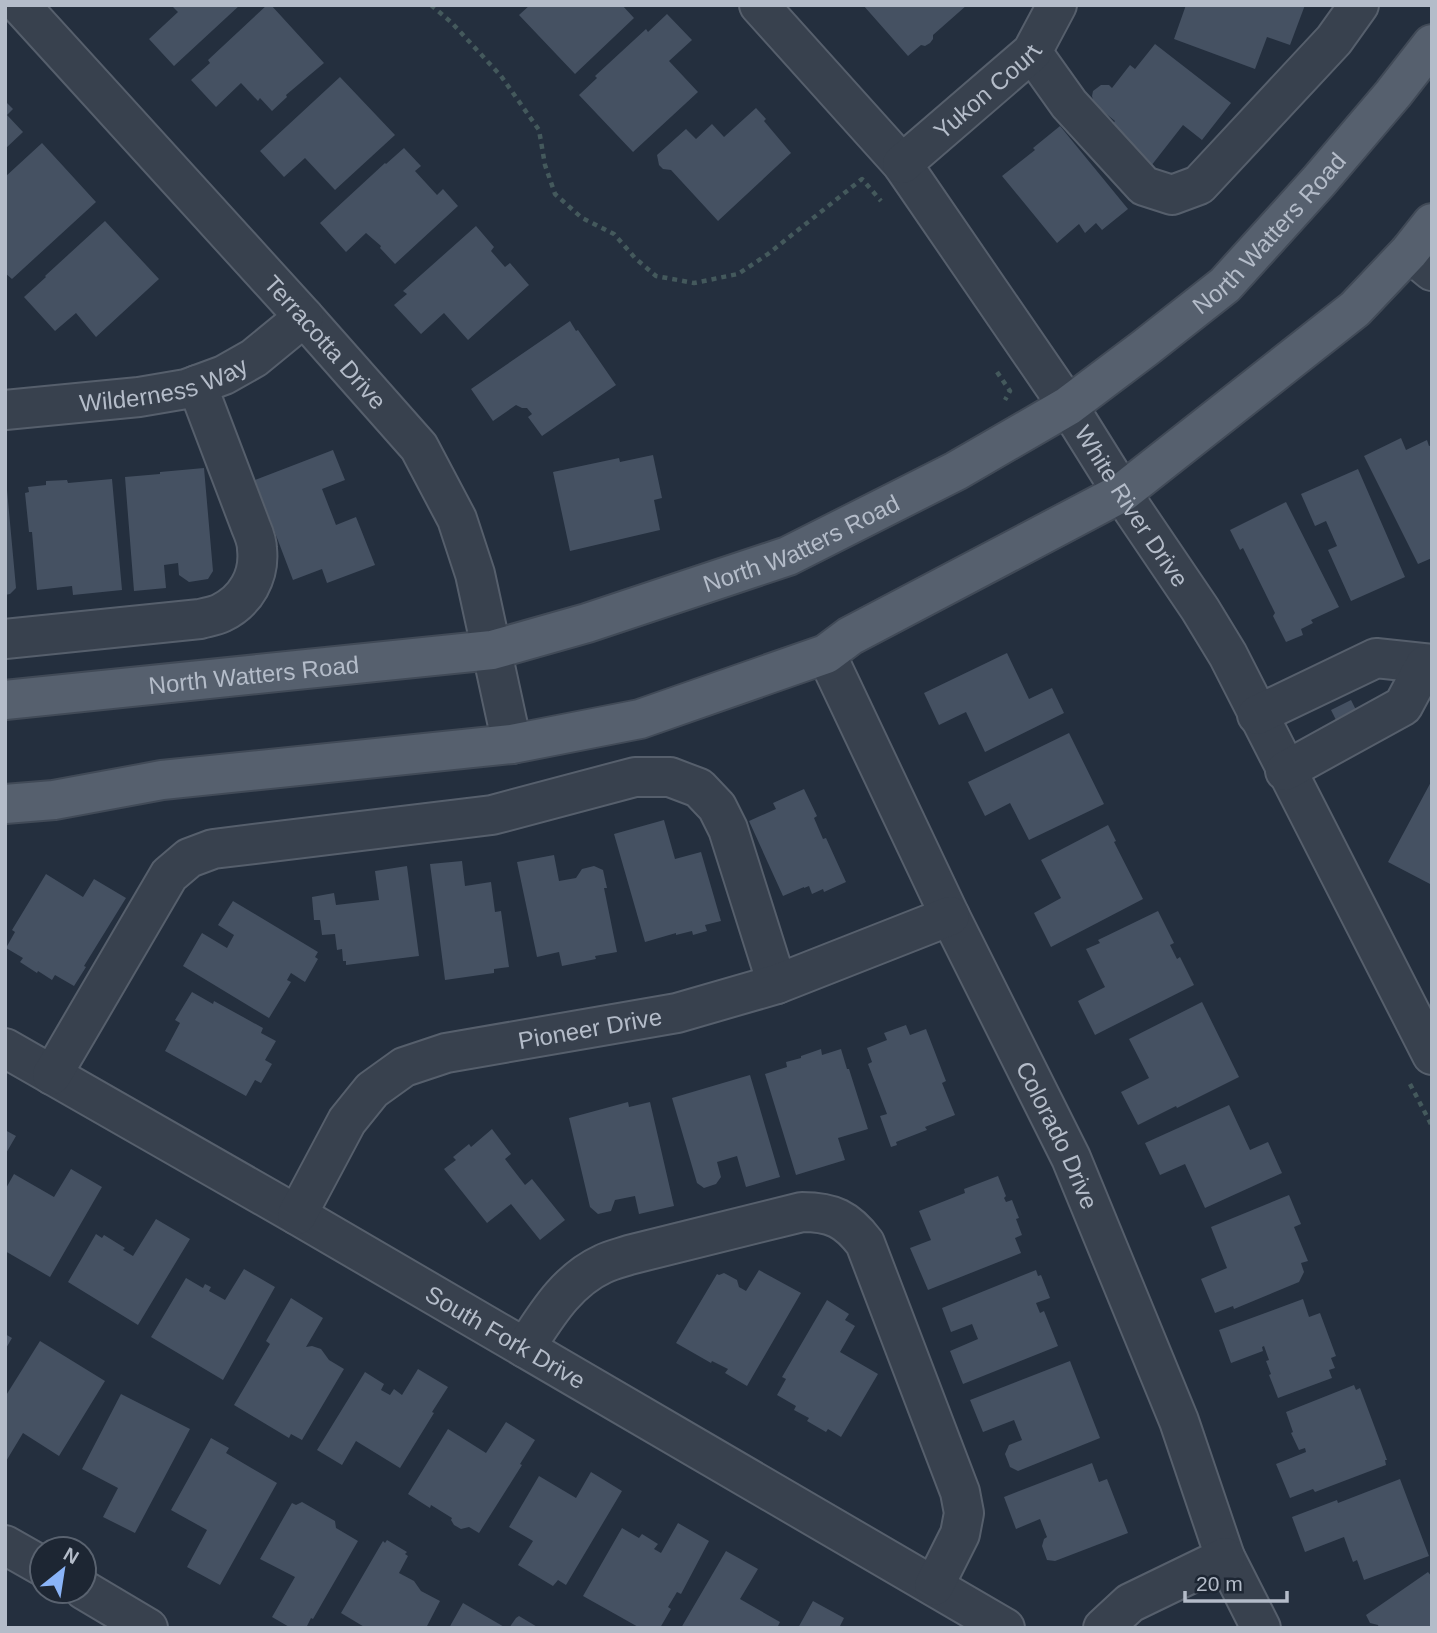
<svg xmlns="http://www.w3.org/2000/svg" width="1437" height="1633" font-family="Helvetica,sans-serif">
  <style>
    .building { fill: #455162 }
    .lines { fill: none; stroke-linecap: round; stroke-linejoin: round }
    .minor-casing { stroke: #565f6c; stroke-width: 42 }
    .major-casing { stroke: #414a57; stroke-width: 42 }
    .path { stroke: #44595c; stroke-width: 4.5; stroke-dasharray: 5 5; stroke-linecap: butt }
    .minor { stroke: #38414e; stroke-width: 38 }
    .major { stroke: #56606e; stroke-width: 38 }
    .labels { text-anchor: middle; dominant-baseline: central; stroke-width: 6; stroke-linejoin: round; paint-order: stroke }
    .street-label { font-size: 24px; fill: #b4bcc9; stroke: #1d2633 }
  </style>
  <rect width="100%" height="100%" fill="#242f3e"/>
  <path class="building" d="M175,5h65l-66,61 -25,-27 29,-27 -5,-5z
    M267,5h4l53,58 -38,32 1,2 -15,14 -12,-13 -2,3 -17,-18 -25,24 -25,-27 19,-17 -2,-3z
    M530,5h92l12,13 -59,56 -56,-59z
    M863,5h104l-34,30v4l-3,4 -5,3 -4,-1 -13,11z
    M1186,5h119l-15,40 -23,-8 -12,32 -81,-30z
    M667,14l25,26 -23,21 29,31 -65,60 -54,-57 18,-17 -2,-2 51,-47 2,3z
    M1155,44l76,59 -29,37 -19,-15 -32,41 -14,-12 2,-3 -21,-17 3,-3 -9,-6 3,-4 -21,-17 -2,-8 1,-5 8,-6h8l3,3 18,-23 5,4z
    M340,77l55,58 -60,55 -30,-32 -21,19 -24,-26z
    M5,101l8,8 -6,6 16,17 -18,17z
    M756,108l10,11 -2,2 27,32 -73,68 -47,-51 -8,-1 -4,-4 -2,-10 29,-26 10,10 16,-15 12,13z
    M1060,126l68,83 -26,21 -6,-7 -11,10 -6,-9 -22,19 -55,-67 33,-26 -2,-2z
    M42,143l54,59 -84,77 -7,-6v-96z
    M404,148l17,18 -6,5 22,24 6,-6 15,17 -63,58 -15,-16 1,-2 -15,-13 -20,19 -26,-29 65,-60 1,1z
    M105,221l54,58 -63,58 -20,-24 -21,18 -31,-34 22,-20 -1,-1z
    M476,226l18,21 -3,4 14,16 5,-4 19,22 -61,55 -24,-27 -23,21 -27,-29 13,-11 -4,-3z
    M570,321l6,10 2,-1 38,55 -74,51 -14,-19 4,-3 -5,-6h-5l-6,-3 -23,16 -22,-32z
    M1401,438l5,12 21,-10 2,6 3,-1v113l-14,6 -54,-108z
    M333,450l12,30 -23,9 14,36 20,-8 19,48 -48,18 -5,-14 -29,11 -38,-100z
    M653,455l9,43 -8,2 6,30 -90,21 -17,-79 66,-14 1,4z
    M204,468l9,103 -5,8 -19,3 -10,-7 -1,-12 -14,2 2,23 -32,3 -9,-114 35,-3v-2z
    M1358,469l47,108 -54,24 -23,-51 9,-4 -11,-25 -11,5 -14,-32z
    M112,479l10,111 -49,5 -1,-9 -35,4 -5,-58h-3l-4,-39 4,-1 -1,-5 18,-2v-4l21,-1 1,3z
    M5,490h2l9,98 -6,6 -5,1z
    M1286,502l53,105 -28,13 2,3 -12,6 2,6 -17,7 -13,-26 2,-3 -32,-65 -3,2 -10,-20z
    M1007,653l22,46 23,-11 12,25 -79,39 -19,-40 -27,13 -15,-32z
    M1351,700l8,16 -20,10 -8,-16z
    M1069,733l35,71 -75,36 -19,-37 -25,13 -17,-34z
    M1432,780v105l-44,-23z
    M804,789l13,27 -3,2 9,21 3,-1 20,44 -22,10 -1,-3 -11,5 -3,-8 -5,2v-1l-21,9 -34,-75 27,-12 -3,-6z
    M664,820l11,39 26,-7 20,69 -16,4 2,6 -14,4 -1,-4 -16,4v-2l-31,9 -31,-108z
    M1108,825l8,16 -2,1 29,57 -92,48 -17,-34 27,-15 -20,-38z
    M554,855l5,26 17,-3 6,-9 12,-3 9,4 4,18h-3l13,64 -22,4 1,3 -34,7 -3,-14 -22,5 -20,-95z
    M462,861l3,25 26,-4 4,30 6,-1 8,56 -15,2v4l-49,7 -15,-116z
    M407,866l12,90 -73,9v-4h-3l-1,-12 -5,1 -2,-16 -13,1 -2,-15h-6l-2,-23 22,-4 2,12 43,-5 -4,-29z
    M46,874l37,23 11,-18 32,19 -42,68 2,1 -12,19 -19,-11 -3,5 -14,-9 -1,2 -17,-11 3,-4 -17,-10 9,-16 -3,-2z
    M233,901l85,51 -3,5 3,2 -13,23 -14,-9 -4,7 4,2 -22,36 -86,-52 19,-33 25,15 7,-13 -16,-10z
    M1158,911l16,32 -4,2 7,14 3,-2 14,28 -99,50 -17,-34 27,-14 -19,-38 14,-6 -2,-3z
    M192,992l21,12 1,-3 49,27 -2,5 15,8 -11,19 7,4 -11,19 -6,-3 -9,16 -81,-45 15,-28 -5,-3z
    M1202,1002l37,75 -62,31 -1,-2 -38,19 -17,-33 28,-14 -20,-39z
    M906,1025l4,10 16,-6 20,52 -4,2 13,32 -30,12 2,3 -31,12 1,3 -6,2 -11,-31 7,-2 -19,-50 4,-2 -5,-14 20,-8 -3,-7z
    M821,1049l1,6 19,-6 6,20h2l19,60 -30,9 7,22 -49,15 -31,-101 22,-7 -1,-5 15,-4v-2z
    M750,1075l30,102 -34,10 -9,-31 -20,6 4,15 -5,7 -12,4 -7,-5 -25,-85z
    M628,1102l1,5 21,-5 24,104 -35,8 -4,-18 -20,4 -4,11 -13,3 -8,-7 -21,-89z
    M1229,1105l21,45 18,-8 14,31 -77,35 -20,-44 -25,11 -15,-32z
    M492,1129l19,25 -6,5 20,26 7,-6 33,41 -25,20 -29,-36 -24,19 -43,-54 12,-9 -3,-3 16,-13 2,3z
    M5,1130l11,6 -11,19z
    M71,1169l31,18 -52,90 -45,-26v-61l9,-16 40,23z
    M998,1176l8,20 -2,2 2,4 6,-2 7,18 -3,1 6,16 -7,3 6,15 -93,37 -18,-42 21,-8 -12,-29 46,-18 -1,-4z
    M1289,1195l12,29 -7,3 14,34 -7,2 3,9 -5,10 -65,27 -1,-3 -18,7 -14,-34 26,-11 -16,-41z
    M156,1219l34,20 -52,86 -70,-43 28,-48 6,4 2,-3 21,13 -2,2 10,6z
    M244,1269l31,18 -52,93 -72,-43 35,-59 17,10 2,-4 6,3 -2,4 16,9z
    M759,1270l42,23 -54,93 -22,-13 3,-4 -16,-8 -1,2 -35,-20 41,-69 2,1 5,-2 13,7 2,7 7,4z
    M1036,1270l2,6 3,-1 9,23 -14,5 4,10 4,-2 14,35 -95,38 -13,-33 28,-12 -6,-15 -21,8 -9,-24z
    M291,1298l32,20 -17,29 6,-1 9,3 8,11 15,9 -42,71 -11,-6 -2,4 -55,-33 36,-61 -4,-3z
    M1303,1299l6,18 11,-4 16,43 -5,2 4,10 -6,2 3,8 -54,20 -9,-23 2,-1 -5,-13 3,-1 -5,-14 -2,1 1,4 -32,12 -12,-33z
    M827,1300l22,14 -4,6 10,6 -15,26 38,22 -37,63 -13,-8 -2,3 -19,-11 2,-3 -15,-8 2,-4 -19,-11 9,-16 -4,-2z
    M5,1334l7,4 -7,12z
    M40,1341l65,40 -46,75 -36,-23 -18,30v-66z
    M1070,1361l30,77 -82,33 -8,-4 -5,-13 4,-9 13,-5 -8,-20 -31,12 -13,-32z
    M418,1369l30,18 -16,25 2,1 -34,55 -44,-27 -14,24 -25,-15 48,-78 19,12 -3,6 9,5 4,-6 8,6z
    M1354,1385l2,5 4,-2 27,72h-2l1,5 -71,27 -2,-3 -23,9 -14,-34 30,-12 -1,-4 -6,2 -8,-17 2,-1 -7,-20z
    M121,1394l69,35 -55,104 -32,-16 15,-29 -36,-19z
    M506,1422l29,18 -15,24 2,1 -43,68 -10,-6 -8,2 -7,-4 -3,-5 1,-2 -21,-13 -1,3 -22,-14 40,-65 38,24z
    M211,1438l18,10 -3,5 51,30 -57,102 -33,-18 20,-37 -36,-20z
    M1092,1463l7,19 8,-3 21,54 -73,28 -8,-1 -5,-14 2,-7 3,-2 -7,-18 -24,10 -12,-32z
    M591,1472l31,19 -56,94 -8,-5 -5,6 -35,-21 15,-24 -24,-14 30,-51 37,22z
    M1400,1479l29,77 -65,24 -7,-20 -4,2 -9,-25 -39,15 -13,-35 45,-17 1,3z
    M302,1502l33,19 1,7 22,13 -45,78 -2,-1 -5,10h-15l-19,-11 23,-40 -35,-18 32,-56 4,2z
    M678,1523l31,18 -28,53 -4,-2 -9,15 3,2 -11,19h-20l-57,-32 39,-68 17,10 3,-4 16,10 -4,5 7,4z
    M387,1540l20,12 -2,2 3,2 -9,17 15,8 7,10 19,10 -14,27h-60l-25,-15 42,-72 2,2z
    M726,1551l32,18 -18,30 40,23 -3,6h-96z
    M1428,1572l4,5v51h-53l-1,-3 -8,-2 -4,-8z
    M813,1601l31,17 -5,10h-41z
    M463,1603l43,25h-57z
    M519,1616l20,12h-30l7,-10z"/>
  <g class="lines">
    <defs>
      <g id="minor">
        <path id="s1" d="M20,5l284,312 115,130 38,72 18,55 37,170"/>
        <path id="s2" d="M759,5l143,159 166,242 65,104 67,99 28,46 204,400"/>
        <path d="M1032,52l37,52 75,82 28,9 27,-10 135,-145 25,-35"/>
        <path id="s3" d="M902,164l130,-112 25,-47"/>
        <path d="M1409,252l23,19"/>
        <path id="s4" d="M5,410l134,-13 47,-8 38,-14 30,-17 50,-41"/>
        <path d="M5,639l195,-20c7,-2 15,-3 21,-6 25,-12 39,-37 36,-64 0,-7 -3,-15 -6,-22l-54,-142"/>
        <path id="s5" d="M826,654l124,262 121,242 108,263 46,136 36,71"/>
        <path d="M1257,715l119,-57 56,6"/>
        <path d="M1285,771l118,-65 22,-41"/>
        <path id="s6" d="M5,1048l292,167 708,413"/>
        <path d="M52,1075l117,-200 20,-17 24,-9 279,-34 143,-38h35l29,11 18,19 11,22 49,155"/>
        <path id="s7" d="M297,1215l50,-94 25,-31 32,-23 42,-14 231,-40 100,-29 173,-68"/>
        <path d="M525,1348c21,-32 41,-67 78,-84 8,-4 17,-6 26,-9l173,-43c30,0 45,7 63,31l95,249 4,21 -4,21 -26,52"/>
        <path d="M5,1545l37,21"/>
        <path d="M84,1590l64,38"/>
        <path d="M1103,1628l27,-25 95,-46"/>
      </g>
      <g id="major">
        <path id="s8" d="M5,700l487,-50 95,-27 201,-67 168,-85 112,-65 77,-58 80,-63 94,-104 74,-87 39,-50"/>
        <path d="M5,804l49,-4 108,-20 350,-36 128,-25 186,-65 24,-18 273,-144 232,-183 54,-57 23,-29"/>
      </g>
    </defs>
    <use href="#minor" class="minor-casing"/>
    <use href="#major" class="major-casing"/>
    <path class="path" d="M431,5l21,18 49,53 38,54 6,35 10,29 27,24 32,16 21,24 21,18 38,7 44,-9 30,-20 94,-75 19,22
      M997,372l13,19 -5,9
      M1410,1084l22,42"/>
    <use href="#minor" class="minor"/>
    <use href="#major" class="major"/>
  </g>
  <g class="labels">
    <g class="street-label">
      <text stroke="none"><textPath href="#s3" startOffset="112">Yukon Court</textPath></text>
      <text stroke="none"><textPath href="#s8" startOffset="1384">North Watters Road</textPath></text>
      <text stroke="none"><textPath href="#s1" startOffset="455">Terracotta Drive</textPath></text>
      <text stroke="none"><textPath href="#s4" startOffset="161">Wilderness Way</textPath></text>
      <text stroke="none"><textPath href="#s2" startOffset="626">White River Drive</textPath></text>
      <text stroke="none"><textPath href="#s8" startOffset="817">North Watters Road</textPath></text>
      <text stroke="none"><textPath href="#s8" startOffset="250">North Watters Road</textPath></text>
      <text stroke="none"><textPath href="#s7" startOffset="376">Pioneer Drive</textPath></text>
      <text stroke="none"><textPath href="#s5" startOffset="534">Colorado Drive</textPath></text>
      <text stroke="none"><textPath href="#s6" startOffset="578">South Fork Drive</textPath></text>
    </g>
  </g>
  <rect width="1437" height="1633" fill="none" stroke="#b4bcc9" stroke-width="14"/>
  <g transform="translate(63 1570) rotate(30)"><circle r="33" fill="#1d2633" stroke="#59626f" stroke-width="2"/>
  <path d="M0-5L12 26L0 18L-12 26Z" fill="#8ab4f8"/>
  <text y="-10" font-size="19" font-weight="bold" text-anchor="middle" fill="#b4bcc9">N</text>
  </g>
  <path d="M1185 1591v10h102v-10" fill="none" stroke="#b4bcc9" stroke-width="3.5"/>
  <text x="1196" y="1591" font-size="21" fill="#b4bcc9" stroke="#1d2633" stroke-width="5" paint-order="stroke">20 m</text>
</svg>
